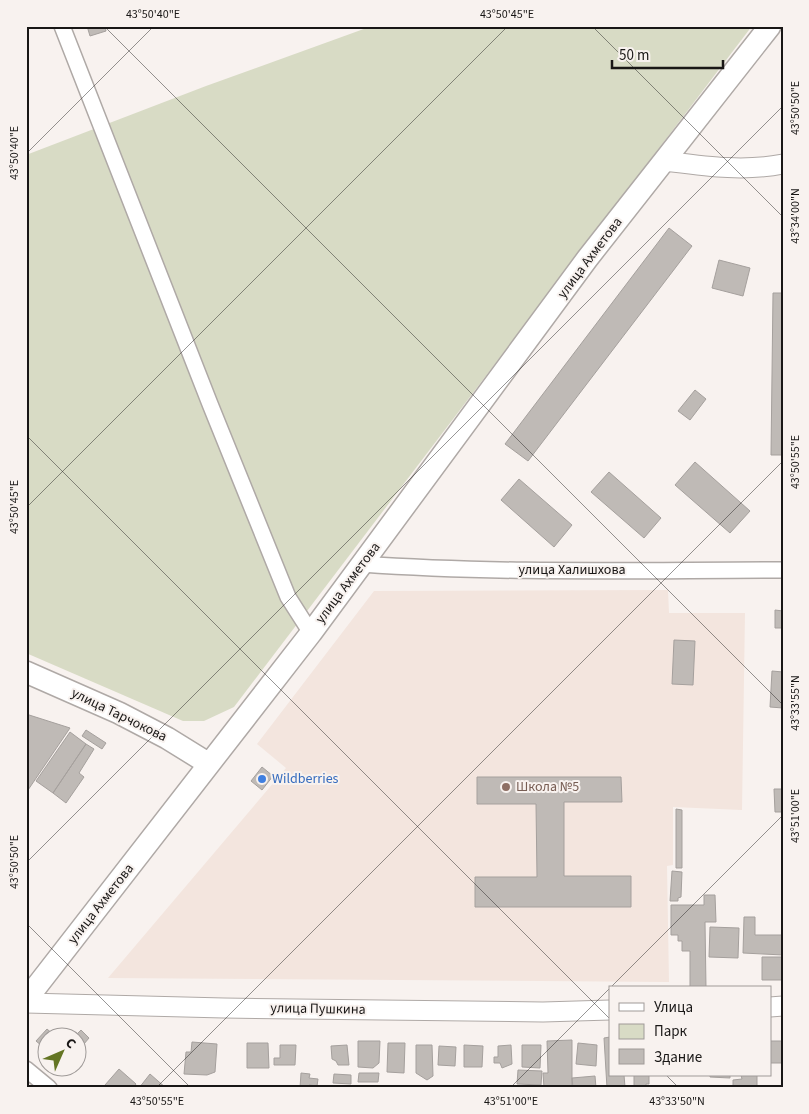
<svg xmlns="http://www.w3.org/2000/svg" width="809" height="1114" font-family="'Source Sans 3',sans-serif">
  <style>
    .built { fill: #f3e5de }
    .green { fill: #d8dbc5 }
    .building { fill: #bfbab6; stroke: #a5a09d }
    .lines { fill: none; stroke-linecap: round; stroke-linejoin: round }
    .minor-casing { stroke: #afa9a6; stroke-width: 18 }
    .tertiary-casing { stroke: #afa9a6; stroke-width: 21 }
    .secondary-casing { stroke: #afa9a6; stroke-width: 24 }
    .minor { stroke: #fff; stroke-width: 15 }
    .tertiary { stroke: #fff; stroke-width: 19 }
    .secondary { stroke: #fff; stroke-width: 21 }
    .ticks { fill: none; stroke: #191716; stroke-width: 1; stroke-opacity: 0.45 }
    .shop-dot { fill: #3f7fe0; stroke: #f8f2ef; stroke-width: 2 }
    .education-dot { fill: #8d6e63; stroke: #f8f2ef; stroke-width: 2 }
    .labels { text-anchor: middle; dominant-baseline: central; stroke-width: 4; stroke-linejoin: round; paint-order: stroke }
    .street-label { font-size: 14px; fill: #191716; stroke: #f8f2ef }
    .shop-label { font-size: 14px; fill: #366cbe; stroke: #f8f2ef; text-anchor: start }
    .education-label { font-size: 14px; fill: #785e54; stroke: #f8f2ef; text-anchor: start }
    .neatline { fill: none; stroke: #191716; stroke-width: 2 }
    .ticks-label { font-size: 12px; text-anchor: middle; fill: #191716 }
  </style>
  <rect width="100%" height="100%" fill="#f8f2ef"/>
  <path class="built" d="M668,590l1,23h76l-3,197 -69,-3v58l-6,1 2,116 -561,-4 178,-210 -29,-24 117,-153z"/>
  <path class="green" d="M372,26h380l-518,681 -30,14h-21l-157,-68v-498l180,-69z"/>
  <path class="building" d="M87,26h18l1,5 -16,5z
    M669,228l23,18 -164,215 -23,-17z
    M719,260l31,8 -7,28 -31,-8z
    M773,293h10v162h-12z
    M695,390l11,9 -16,21 -12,-9z
    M695,462l55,49 -20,22 -55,-48z
    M609,472l52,46 -17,20 -53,-46z
    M519,479l53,46 -18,22 -53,-47z
    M775,610l8,1v17h-8z
    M674,640l21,1 -2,44 -21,-1z
    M772,671l11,1v36l-13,-1z
    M26,714l44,14 -44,65z
    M86,730l20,13 -4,6 -20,-13z
    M70,732l16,12 -33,49 -17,-12z
    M86,744l8,5 -15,24 5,4 -18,26 -13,-10z
    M262,767l11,9 -11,14 -11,-9z
    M477,777h144l1,25h-58v74h67v31h-156v-30h62l-1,-73h-59z
    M774,789h9v23h-8z
    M676,809l6,1v58h-6z
    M672,871l10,1 -1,25 -3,1v3h-8z
    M704,895h11l1,27h-11l1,66h-16v-37h-8v-10h-4v-6h-7v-30h33z
    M744,917h11v18h28v20l-40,-2z
    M710,927l29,1 -1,30 -29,-1z
    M762,957h21v23h-21z
    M47,1029l7,6 3,-4 5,4 3,-3 3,3 4,-4 4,4 5,-5 8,8 -11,13v-15h-30v15l-12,-10z
    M610,1037v38h14l1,12 -2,1h-16l-3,-50z
    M572,1040v48h-28l-1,-15h5l-1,-32z
    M358,1041h22l-1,22 -6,5 -15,-1z
    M770,1041h13v22h-13z
    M192,1042l25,2 -2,28 -8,3 -23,-1 2,-22h5z
    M247,1043h21l1,25h-22z
    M388,1043h17l-1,30 -17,-1z
    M578,1043l19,2 -1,21 -20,-2z
    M280,1045h16l-1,20h-21v-7h6z
    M347,1045l2,20h-11l-2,-4 -4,-2 -1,-13z
    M416,1045h16l1,31 -6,4 -11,-7z
    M464,1045l19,1 -1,21h-18z
    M511,1045l1,19 -10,4 -2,-5h-6v-6h4v-11z
    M522,1045h19l-1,23 -18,-1z
    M439,1046l17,1 -1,19 -17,-1z
    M119,1069l17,15 -3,4h-25l-3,-3z
    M518,1070l24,1 -1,14 -24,-1z
    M301,1073l9,1 -1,4 9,1 -1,7 -8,-1v3h-9z
    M359,1073h20l-1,9h-20z
    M150,1074l16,14h-27z
    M334,1074l17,1v9l-18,-1z
    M634,1075h15v9h-3v4h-12z
    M710,1075h20v3l-20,-1z
    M741,1075h16v13h-24v-8l9,-1z
    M595,1076l1,12h-23l-1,-10z"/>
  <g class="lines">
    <defs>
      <path id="minor" d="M62,26l148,378 78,193 23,36
        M362,564c140,10 281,6 421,6
        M26,1069l23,19"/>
      <path id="tertiary" d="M664,161c40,5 79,11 119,3
        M26,1003l198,5 319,4 67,-2
        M770,1007l13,-1"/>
      <path id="secondary" d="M26,672l93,41 48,25 42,26
        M26,1000l285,-367 276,-374 183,-233"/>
    </defs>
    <use href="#minor" class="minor-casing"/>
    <use href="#tertiary" class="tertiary-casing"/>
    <use href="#secondary" class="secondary-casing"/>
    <use href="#minor" class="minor"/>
    <use href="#tertiary" class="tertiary"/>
    <use href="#secondary" class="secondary"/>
  </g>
  <path class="ticks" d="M104,26l679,679M592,26l191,191M26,154l128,-128M26,435l584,584M26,508l482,-482M26,863l757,-757M26,923l165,165M666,1075l13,13M156,1088l627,-627M510,1088l273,-273"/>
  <circle class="shop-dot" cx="262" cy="779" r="5"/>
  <circle class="education-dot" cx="506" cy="787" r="5"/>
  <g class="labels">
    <g class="street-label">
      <text transform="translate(590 258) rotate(-53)">улица Ахметова</text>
      <text x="572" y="570">улица Халишхова</text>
      <text transform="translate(348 583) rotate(-53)">улица Ахметова</text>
      <text transform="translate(119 715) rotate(26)">улица Тарчокова</text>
      <text transform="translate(101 904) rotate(-52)">улица Ахметова</text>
      <text transform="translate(318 1009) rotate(1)">улица Пушкина</text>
    </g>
    <g class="shop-label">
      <text x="272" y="779">Wildberries</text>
    </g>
    <g class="education-label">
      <text x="516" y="787">Школа №5</text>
    </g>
  </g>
  <rect width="809" height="1114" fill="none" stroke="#f8f2ef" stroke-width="55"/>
  <rect x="609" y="986" width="162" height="90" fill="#f8f2ef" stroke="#9f9a98"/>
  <rect x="619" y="1003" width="25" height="8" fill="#ffffff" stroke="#9f9a98"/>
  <text x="654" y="1012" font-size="15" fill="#191716">Улица</text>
  <rect x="619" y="1024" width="25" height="15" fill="#d8dbc5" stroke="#9f9a98"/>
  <text x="654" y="1036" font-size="15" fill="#191716">Парк</text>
  <rect x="619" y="1049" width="25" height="15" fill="#bfbab6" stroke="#9f9a98"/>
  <text x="654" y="1062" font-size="15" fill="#191716">Здание</text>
  <g transform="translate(62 1052) rotate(45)"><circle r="24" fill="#f8f2ef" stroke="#9f9a98"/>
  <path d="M0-4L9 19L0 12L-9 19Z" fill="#647523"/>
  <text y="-8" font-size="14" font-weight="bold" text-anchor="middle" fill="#191716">С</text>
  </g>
  <path d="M612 60v8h111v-8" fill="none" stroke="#191716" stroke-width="2.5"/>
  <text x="619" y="60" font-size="15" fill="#191716" stroke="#f8f2ef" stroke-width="4" paint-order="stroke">50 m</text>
  <rect x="28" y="28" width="754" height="1058" class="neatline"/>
  <g class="ticks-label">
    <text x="153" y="18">43°50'40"E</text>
    <text x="507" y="18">43°50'45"E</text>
    <text transform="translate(795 108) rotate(-90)" y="4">43°50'50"E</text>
    <text transform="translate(14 153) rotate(-90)" y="4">43°50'40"E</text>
    <text transform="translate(795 216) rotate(-90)" y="4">43°34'00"N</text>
    <text transform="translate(795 462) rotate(-90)" y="4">43°50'55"E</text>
    <text transform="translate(14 507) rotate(-90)" y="4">43°50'45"E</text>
    <text transform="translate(795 703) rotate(-90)" y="4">43°33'55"N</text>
    <text transform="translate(795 816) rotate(-90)" y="4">43°51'00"E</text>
    <text transform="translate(14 862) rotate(-90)" y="4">43°50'50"E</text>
    <text x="157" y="1105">43°50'55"E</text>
    <text x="511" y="1105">43°51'00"E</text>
    <text x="677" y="1105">43°33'50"N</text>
  </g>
</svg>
